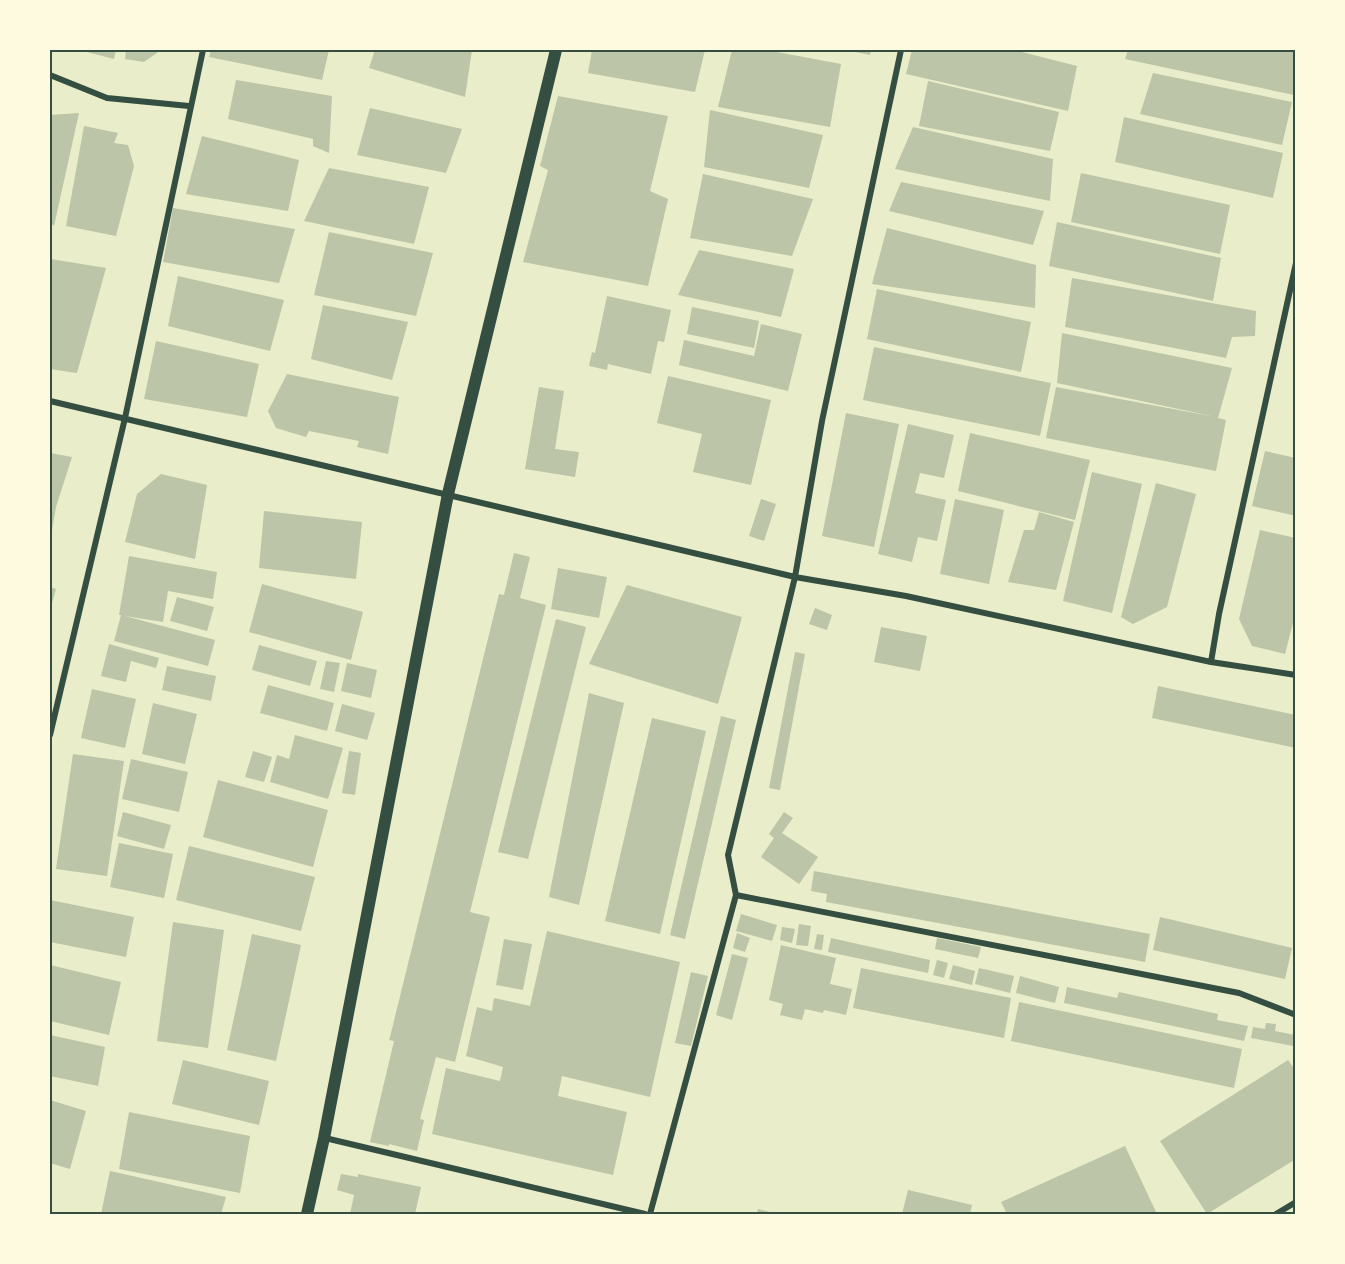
<svg xmlns="http://www.w3.org/2000/svg" width="1345" height="1264" font-family="Rubik,sans-serif">
  <style>
    .building { fill: #bcc5a7 }
    .lines { fill: none; stroke-linecap: round; stroke-linejoin: round }
    .minor { stroke: #344e41; stroke-width: 6 }
    .secondary { stroke: #344e41; stroke-width: 12 }
    .neatline { fill: none; stroke: #344e41; stroke-width: 2 }
  </style>
  <rect width="100%" height="100%" fill="#e9edc9"/>
  <path class="building" d="M79,50h37l-2,9z
    M126,50h35l-17,12 -19,-3z
    M211,50h118l-7,30 -113,-23z
    M375,50h97l-7,47 -96,-29z
    M592,50h113l-10,42 -107,-19z
    M732,50h34l75,14 -11,63 -112,-20z
    M846,50h25l-1,5z
    M912,50h102l63,16 -9,45 -162,-37z
    M1128,50h168l-2,45 -169,-36z
    M1153,73l139,29 -10,43 -142,-31z
    M236,80l96,16 -3,57 -16,-7v-7l-85,-20z
    M928,81l131,31 -9,39 -131,-25z
    M558,96l110,20 -18,75 18,8 -20,87 -125,-24 25,-92 -8,-4z
    M370,108l92,21 -16,44 -89,-18z
    M710,110l113,25 -14,53 -105,-21z
    M79,113l-25,113 -4,-3v-108z
    M1124,117l159,36 -10,45 -158,-36z
    M84,126l34,7 -4,10 14,2 6,21 -18,70 -50,-10z
    M913,127l140,32 -3,42 -155,-32z
    M202,136l97,24 -11,51 -102,-17z
    M329,168l100,19 -15,57 -110,-23z
    M1081,173l149,32 -10,49 -149,-32z
    M703,174l110,25 -21,57 -102,-18z
    M901,182l143,29 -11,34 -144,-34z
    M173,208l122,21 -16,54 -116,-21z
    M1057,222l164,36 -8,43 -164,-35z
    M887,228l149,37 -1,43 -163,-24z
    M329,232l104,21 -17,63 -102,-21z
    M699,250l95,19 -13,48 -103,-22z
    M51,259l55,9 -29,105 -27,-4v-102z
    M178,276l106,24 -14,51 -102,-25z
    M1072,278l184,33 -1,25 -23,1 -6,21 -161,-31z
    M877,289l154,33 -10,50 -154,-33z
    M607,296l64,14 -7,32 -6,-1 -7,33 -43,-10 -1,6 -18,-4 3,-14 3,1z
    M323,305l85,17 -16,58 -81,-21z
    M692,307l67,14 -5,27 -67,-14z
    M761,324l41,10 -14,57 -109,-26 5,-25 70,16z
    M1062,333l170,35 -14,50 8,2 -10,51 -170,-33 10,-51 160,30 -159,-34z
    M156,341l103,23 -12,53 -103,-18z
    M874,347l177,36 -11,53 -177,-36z
    M287,374l112,23 -11,57 -31,-7 2,-6 -50,-10 -3,6 -30,-9 -8,-17z
    M668,376l103,24 -20,85 -58,-13 9,-38 -45,-11z
    M539,387l25,4 -9,58 24,3 -4,25 -50,-8z
    M846,413l53,11 -25,123 -52,-11z
    M908,424l46,11 -10,43 -24,-5 -5,20 31,7 -9,41 -19,-4 -6,25 -34,-8z
    M970,433l120,27 -15,60 -117,-29z
    M1265,451l31,7v58l-44,-10z
    M50,453l22,4 -16,50 -5,29z
    M1092,472l50,12 -30,129 -49,-12z
    M161,474l46,11 -12,74 -70,-17 12,-48z
    M1156,483l40,11 -29,113 -34,17 -12,-7z
    M761,499l15,5 -12,37 -15,-5z
    M955,499l49,11 -15,74 -49,-10z
    M264,511l98,11 -6,57 -97,-11z
    M1039,512l35,10 -18,68 -48,-8 16,-52h10z
    M1260,530l36,8v73l-11,43 -33,-8 -13,-27z
    M514,553l16,4 -10,41 26,7 -76,307 20,5 -35,145 -19,-5 -16,62 4,1 -7,31 -28,-7v2l-19,-4 24,-101 -5,-1 1,-3 109,-443 5,1z
    M129,556l88,16 -4,27 -45,-8 -5,31 -38,-6 90,24 -7,26 -94,-25 7,-26h-2z
    M558,568l49,9 -8,41 -48,-9z
    M262,584l101,28 -12,48 -102,-28z
    M627,585l115,32 -24,87 -129,-40z
    M50,587l6,2 -6,21z
    M177,597l37,10 -7,24 -37,-10z
    M815,608l17,7 -5,15 -18,-6z
    M556,619l30,8 -58,232 -30,-7z
    M881,627l46,9 -7,35 -46,-9z
    M109,644l50,14 -3,10 -25,-7 -5,21 -25,-6z
    M259,645l58,16 -7,25 -58,-16z
    M795,652l10,2 -25,136 -11,-2z
    M326,661l14,2 -6,29 -14,-3z
    M347,663l30,7 -6,28 -30,-7z
    M167,666l49,10 -5,25 -49,-11z
    M268,685l66,18 -7,28 -67,-18z
    M1158,686l138,29v33l-144,-30z
    M92,689l44,10 -11,49 -44,-10z
    M589,693l35,10 -45,202 -30,-8z
    M153,703l44,11 -12,50 -43,-10z
    M342,704l33,9 -8,27 -32,-9z
    M721,716l15,4 -51,219 -15,-4z
    M652,718l54,13 -46,203 -55,-13z
    M295,735l48,13 -15,51 -58,-17 7,-27 12,4z
    M253,751l19,6 -8,25 -19,-5z
    M349,751l12,2 -6,42 -13,-2z
    M73,754l51,7 -17,115 -51,-7z
    M131,759l57,13 -9,40 -57,-13z
    M218,780l110,30 -15,57 -110,-30z
    M123,812l48,13 -7,24 -47,-13z
    M784,812l9,6 -11,15 36,24 -19,27 -38,-27 13,-19 -5,-4z
    M119,843l54,11 -9,44 -54,-11z
    M189,846l126,31 -14,54 -125,-31z
    M814,871l336,63 -5,28 -319,-60 1,-8 -16,-3z
    M50,900l84,17 -8,40 -76,-15z
    M741,914l36,11 -5,16 -36,-10z
    M1160,917l132,31 -7,31 -132,-29z
    M173,922l51,8 -16,118 -51,-7z
    M799,924l12,2 -3,20 -12,-1z
    M782,927l13,2 -3,14 -12,-3z
    M547,931l133,31 -30,135 -88,-21 -4,20 69,16 -14,63 -181,-41 14,-66 54,13 3,-14 -37,-11 11,-49 15,4 2,-13 36,8z
    M737,933l13,5 -5,14 -12,-4z
    M252,934l49,11 -25,116 -49,-11z
    M817,934l7,1 -2,15 -8,-1z
    M831,938l99,22 -2,13 -100,-21z
    M937,938l44,9 -3,11 -43,-9z
    M504,939l28,5 -9,46 -27,-5z
    M781,945l55,13 -6,26 22,5 -6,26 -22,-5 -1,3 -18,-4 -3,11 -22,-5 3,-11 -14,-4z
    M732,954l16,4 -16,62 -16,-5z
    M937,960l11,3 -4,15 -11,-3z
    M50,965l71,17 -12,53 -59,-14z
    M953,965l22,6 -3,14 -23,-6z
    M861,968l150,30 -7,40 -151,-30z
    M979,968l35,8 -4,17 -35,-9z
    M691,972l17,4 -17,70 -16,-3z
    M1020,976l39,11 -4,16 -39,-10z
    M1067,987l50,11 2,-6 99,22 -1,6 31,6 -4,15 -180,-38z
    M1019,1002l223,47 -8,39 -223,-47z
    M1266,1023l10,1 -1,7 20,4 -2,11 -42,-8 2,-11 12,2z
    M50,1035l55,12 -7,39 -48,-10z
    M183,1060l86,21 -10,44 -87,-21z
    M1288,1060l8,11v88l-89,55 -47,-73z
    M50,1100l36,11 -16,58 -20,-6z
    M129,1112l121,24 -10,57 -121,-24z
    M1125,1146l32,68h-150l-6,-12z
    M110,1171l116,26 -5,17h-120z
    M341,1174l17,3v-3l63,13 -6,27h-65l4,-19 -17,-5z
    M908,1190l64,15 -2,9h-68z
    M758,1209l19,5h-20z"/>
  <g class="lines">
    <path class="minor" d="M50,75l57,23 82,8
      M1296,263l-77,351 -8,48 85,13
      M50,401l745,176 111,19 305,66
      M50,735l75,-317 78,-368
      M736,895l503,98 57,22
      M325,1138l320,76
      M650,1214l86,-319 -8,-40 67,-278 27,-156 79,-371
      M1276,1214l20,-12"/>
    <path class="secondary" d="M307,1214l17,-76 124,-644 108,-444"/>
  </g>
  <rect width="1345" height="1264" fill="none" stroke="#fefae0" stroke-width="102"/>
  <rect x="51" y="51" width="1243" height="1162" class="neatline"/>
</svg>
